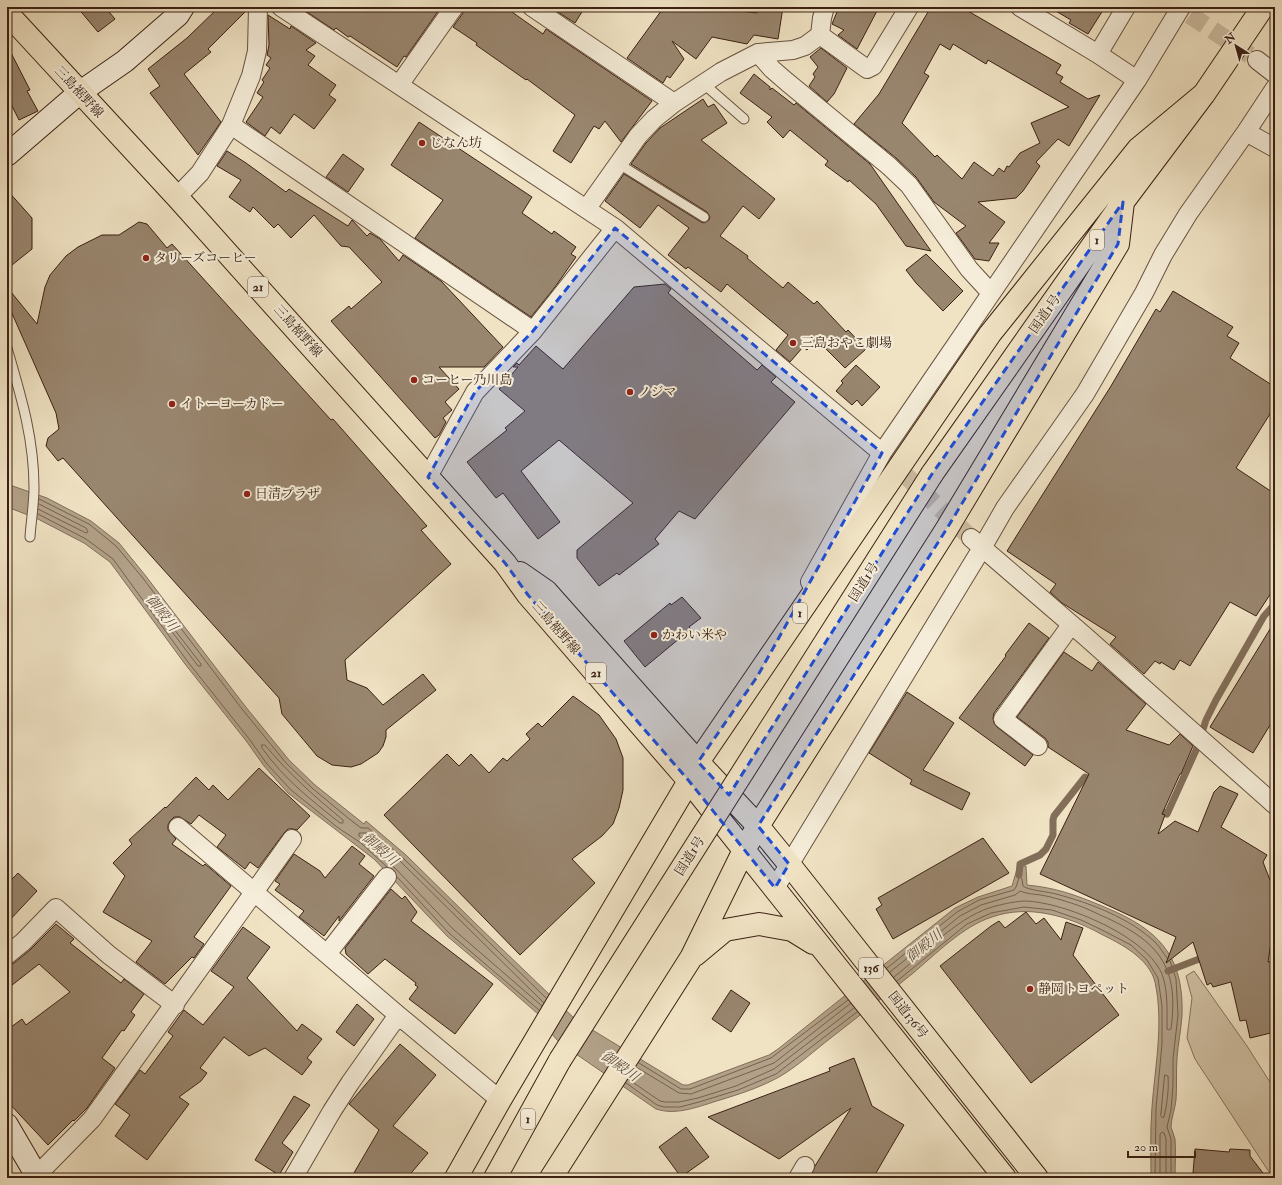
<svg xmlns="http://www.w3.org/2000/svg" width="1282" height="1185" font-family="'IM FELL Double Pica','Noto Serif JP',serif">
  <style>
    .green { fill: #d1c2a6; stroke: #86725c }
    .water { fill: #b2a188; stroke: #826e59 }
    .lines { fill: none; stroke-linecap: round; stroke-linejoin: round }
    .shore { stroke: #76614e; stroke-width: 1 }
    .stream { stroke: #826e59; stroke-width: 7 }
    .building { fill: #99866f; stroke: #3b2113; fill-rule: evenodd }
    .street-tunnel { stroke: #ccbca1; stroke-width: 18; stroke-dasharray: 18 9; stroke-linecap: butt }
    .lane-casing { stroke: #68523f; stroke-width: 11 }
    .street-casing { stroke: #68523f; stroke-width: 20 }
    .secondary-casing { stroke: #3b2113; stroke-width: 24 }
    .primary-casing { stroke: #3b2113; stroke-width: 24 }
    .highway-casing { stroke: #3b2113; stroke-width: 24 }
    .lane { stroke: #f5edd9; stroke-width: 9 }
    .street { stroke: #f5edd9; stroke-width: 18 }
    .secondary { stroke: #f5edd9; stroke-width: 22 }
    .primary { stroke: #f0e3c4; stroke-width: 22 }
    .highway { stroke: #f0e3c4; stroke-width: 22 }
    .highway-bridge-casing { stroke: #3b2113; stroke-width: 24; stroke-linecap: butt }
    .highway-bridge { stroke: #f0e3c4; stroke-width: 22 }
    .marked { fill: #1d4ed8; fill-opacity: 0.2; stroke: #1d4ed8; stroke-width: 3; stroke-dasharray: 8 5; stroke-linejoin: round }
    .poi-dot { fill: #8f2418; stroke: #f5edd9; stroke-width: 1.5 }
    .labels { text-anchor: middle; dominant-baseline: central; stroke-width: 4; stroke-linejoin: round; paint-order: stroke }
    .shield { fill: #f5edd9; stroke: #735e4e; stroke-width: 1 }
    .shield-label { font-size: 12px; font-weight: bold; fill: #3b2113 }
    .street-label { font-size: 13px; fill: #3b2113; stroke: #f5edd9 }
    .poi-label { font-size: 13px; fill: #3b2113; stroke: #f5edd9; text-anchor: start }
    .water-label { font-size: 14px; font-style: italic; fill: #654e3c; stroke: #f5edd9 }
  </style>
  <rect width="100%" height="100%" fill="#f0e3c4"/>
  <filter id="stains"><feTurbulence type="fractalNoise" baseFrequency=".005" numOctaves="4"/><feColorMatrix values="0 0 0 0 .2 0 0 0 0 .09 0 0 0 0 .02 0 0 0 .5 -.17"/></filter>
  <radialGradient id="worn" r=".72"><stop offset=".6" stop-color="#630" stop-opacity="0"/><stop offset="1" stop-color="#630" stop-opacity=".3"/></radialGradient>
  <path class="green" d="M1194,971l53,75 28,44v88h-2l-78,-119 -8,-21 5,-40 -6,-22z"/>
  <path class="water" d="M7,484l40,14 44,23 28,22 26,32 100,131 44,54 26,25 49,39 2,-3 40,34 70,69 100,96 107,65h5l81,-30 9,-6 177,-141 23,-11 34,-11 6,-20h8l1,19c34,3 59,14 89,27 48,22 68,50 66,104 -1,14 -4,28 -5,42 -1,14 0,28 -1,42 -1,9 -5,19 -5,27 1,4 3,8 4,12 1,12 0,26 0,39h-24c0,-24 -1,-47 1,-71 3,-41 12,-84 3,-125 -6,-24 -34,-38 -54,-48 -33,-18 -72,-30 -109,-17 -29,9 -56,37 -80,57 -26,21 -53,42 -80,63 -17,13 -34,29 -53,40 -18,10 -39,17 -59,23 -20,6 -43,16 -64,9l-96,-66 -11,-12 -11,-17 -40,-35 -51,-43 -73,-77 -86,-66 -24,-27 -17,-24 -62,-78 -75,-102 -26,-19 -48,-25 -29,-11z"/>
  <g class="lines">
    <path class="shore" d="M39,499l50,25 27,22 26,31 100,132 44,54 26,25 36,30 13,10h7l35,30 143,140
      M38,509l48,24 2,-1 -2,-4 -47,-24
      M38,514l48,25 27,20 75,103 62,78 17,24 24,26 46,37 24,16 26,24
      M174,629l27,35v2h-3l-25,-33 -1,-2z
      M262,745h3c24,29 49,51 78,75v3h-3c-30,-24 -56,-44 -78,-75z
      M397,877l52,56 90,77
      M1170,961l6,18 2,36 -5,44v26l-2,25 -4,17 4,12v39
      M887,968l70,-56 22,-12 35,-10 2,-3 3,-9 1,-1 2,2 1,7c4,4 26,6 33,8 34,9 74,24 100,49 4,4 7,10 11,15
      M890,972l70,-56 21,-11 34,-10 5,-4c7,3 14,3 21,4 12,2 24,6 36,10 10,3 20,9 30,13 54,25 72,51 64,111l-2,1 -2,-1c0,-17 1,-36 -4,-52 -13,-40 -99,-75 -138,-76 -9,0 -27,4 -36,7 -33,11 -67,47 -95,69
      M897,981l70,-57 24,-11 33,-6 28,3 29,10 19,9 31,16 16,15 11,18 4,28v38l-6,64 -1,70
      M542,1006l-89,-77 -58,-61 -36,-32v-3h8l33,28 144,142
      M639,1063l42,26h9l81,-31 77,-58
      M636,1067l43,26 12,1 83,-31 77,-60
      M1165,1075l3,1c1,14 -1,28 -4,41l-1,1 -2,-2z
      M628,1079l32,22 5,1h14l19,-4 38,-12 38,-17 80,-61
      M626,1083l31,22 7,2h16l19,-5 39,-12 38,-16 81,-62
      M1160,1178v-44l2,-2 2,1 2,6v39"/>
    <path class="stream" d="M1155,808l12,6 30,-66 9,-28 10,-20 48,-84 11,-12
      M1019,875l1,-11 20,-9 6,-6 7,-14v-15l1,-4 31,-39 9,4
      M1168,971l39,-15"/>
  </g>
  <path class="building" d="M77,7h28l10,12 -17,13z
    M219,7h29l-1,3 -39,39 3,3 -27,22 37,48 -23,33 -48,-62 10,-7 -12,-17 39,-31z
    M306,7h135l-35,50 -2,-1 -7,11 -47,-31 -2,1 -12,-9 -2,2 -30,-20z
    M464,7h41l38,27 3,-5 106,72 -31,41 -16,-21 -6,8 -5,-3 -23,37 -18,-12 22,-36 -48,-36 -1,1 -50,-35 1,-2 -24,-16 10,-14z
    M562,7h23l-10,16 -17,-11z
    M664,7h42l51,6 1,-6h25l-5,32 -24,-4 -7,9 -35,-7 -16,22 -24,-18 12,18 -14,19 -3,-2 -4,7 -36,-25z
    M839,7h40l-22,42 -19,-14 6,-5 -12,-6z
    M931,7h30l100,58 -5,8 7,4 -3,5 28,17 12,-4 -31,51 -11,-7 -22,23 4,4 -17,25 -7,7 -38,4 27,20 -16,21h10l-10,18 -14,-2 -19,-26 10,-7 -32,-24 -18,-25 -20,-19 -42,-34 25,-30zM940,44l10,6 3,-6 33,20 2,-4 81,47 -38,16 9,20 -20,10 -11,14 -2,-1 -3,6 -5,-4 -6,8 -19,-14 -12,17 -25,-24 -2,2 -33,-34 27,-47 -5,-3z
    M1049,7h56l-17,27 -19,-11 2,-3z
    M268,15l22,14 1,-3 25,17 -10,7 9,6 -7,9 28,20 -7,10 7,5 -22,29 -20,-15 -14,20 -9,-7 -6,9 -19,-14 17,-25 -6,-4 7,-11 -2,-2 8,-12 -4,-3 5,-7 -4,-3 2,-10z
    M7,45l23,45 -3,1 11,20 -19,9 -12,-24z
    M821,48l26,20 -13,26 -7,8 -18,-16 6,-9 -2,-3 5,-7 -8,-10z
    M754,74l16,13v3l2,-2 22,17 2,-2 74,61 61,87 -25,-5 -30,-42 -27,-24 -1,2 -23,-17 3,-4 -38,-31 -7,8 -16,-16 5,-5 -32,-24z
    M703,99l5,8 6,-3 13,19 -26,17 74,59 -16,20 -16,-13 -23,30 28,20 -1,2 36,30 5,-6 26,22 3,-3 29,31 2,-2 18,19 -21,19 -29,-29 -9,11 -4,-3 -13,15 -14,-12 12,-15 -61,-51 -6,8 -33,-25 -2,2 -18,-14 21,-27 -31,-23 -18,23 -35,-27 19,-27 77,48 3,1 5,-3 1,-3 -3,-5 -76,-48 15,-21 14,-15z
    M419,122l113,75 -10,16 30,21 2,-3 22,16 -5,7 5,3 -21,30 -24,30 -116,-79 28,-38 -52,-35z
    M227,151l19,12 40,29 3,-3 59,37 4,-6 15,16 3,-3 10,6 19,22 4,-6 38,26 62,66 -19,20h-45l20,22 -14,13 7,8 -9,8 3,4 -7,13 -4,3 -104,-117 18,-15 2,3 31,-27 -33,-35 -8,-1 -27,-31 -23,23 -13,-14 -4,4 -21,-21 -3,5 -21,-15 12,-17 -24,-14z
    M343,154l21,15 -16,23 -22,-15z
    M7,190l25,28v31l-25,20z
    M139,222l8,2 20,24 5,-4 159,176 2,-1 94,107 -6,4 30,34 -106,96 2,20 20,8 16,17 40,-31 13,16 -50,40v7l-3,9 -5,7 -17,11 -10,3 -19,-2 -15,-9 -35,-42 -3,-16 -216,-240 -5,3 -12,-15 2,-8 11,-9 -3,-16 -49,-111v-15l30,37 8,-37 5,-12 16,-19 12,-9 24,-12h17z
    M926,254l37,37 -20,20 -27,-28 -10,-13z
    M665,284l6,5 -3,4 89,77 5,-5 14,12 -5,5 24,20 -100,117 -16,-8 -24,28 4,5 -40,31 -2,-2 -18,13 -22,-28v-8l56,-47 -74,-63 -38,31 39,51 -22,17 -35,-46 -7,5 -29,-36 40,-32 -2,-2 20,-17 -26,-22 19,-22h-5l4,-4 2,2 17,-19 27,23 71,-82z
    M1173,291l60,36 -6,9 12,7 -9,15 45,29v19l-39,62 39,26v93l-19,29 -26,-14 -40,64 -10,-6 -6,10 -13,-8 -1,2 -5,-3 -11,13 -34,-30 6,-7 -54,-34 -12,-11 6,-8 -49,-33 104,-165 45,-77 4,3z
    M856,365l24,22 -18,19 -5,-6 -5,5 -16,-14 7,-8 -2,-2z
    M682,597l19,21 -12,9 2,2 -46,38 -21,-26 46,-38 1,2z
    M1275,621v96l-22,36 -43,-26z
    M1029,623l20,15 -55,75 -1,5 1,5 3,4 36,28 -8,11 -66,-48 47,-62 -1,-1z
    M1064,652l28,19 6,-9 48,42 -20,26 43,15 11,-11 13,12 -12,28h-1l-18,40 3,1 -7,19 17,-13 23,11 16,-40 6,-6 18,8 -17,33 46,28 -4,7 12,31v23l-7,46 7,-2v72l-25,6 -4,-18 -6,1 -9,-39 -18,5 -2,-4 -4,2 -14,-43 -27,21 10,-26 -136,-63 49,-100 -41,-27v-5l-3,-4 -28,-21z
    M907,692l47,31 -31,47 47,23 -8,17 -52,-26 2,-4 -43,-27z
    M573,696l26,19 17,24 7,19v32l-4,18 -6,16 -11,12 -30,23 23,24 -75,72 -136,-140 63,-61 12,12 12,-12 18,19 14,-15 4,3 23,-22 -4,-5 12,-11 4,4z
    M259,768l51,48 -13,14 -4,-1h-5l-4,4 -26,35 -8,-6 -5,7 -28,-22 9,-12 -27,-20 -8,9 -11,-7h-6l-4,4 -2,4v5l8,9 -4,5 31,22 2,-2 26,22 -37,51 10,7 -10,14 -2,-1 -27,27 -29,-22 16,-21 -49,-29 22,-36 -12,-13 19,-19 -3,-4 36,-33 1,1 30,-31 13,13 4,-5 15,15z
    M983,838l26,35 -116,66 -17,-30 6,-4 -4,-7z
    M352,846l13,10 -6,8 15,12 -35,45v-5l-15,20 -25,-19 5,-6 -29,-21 5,-6 -5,-3 19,-27 26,17 5,7z
    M18,873l19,18 -30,32v-39z
    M391,889l11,10 3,-3 12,16 -6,9 82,63 -38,50 -46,-35 9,-12 -3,-2 1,-2 -31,-24 -17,15 -22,-20 -1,-6z
    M1026,912l10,12 8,-6 17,22 5,-18 17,6 -10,27 46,60 -88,68 -91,-117 51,-40 8,-5 6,7z
    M56,924l18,15 -4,4 51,40 3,-4 20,15 -13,18 4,3 -11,16 -2,-1 -20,28 13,10 -28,40 -13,13 -1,-1 -25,25 -41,-44v-71l15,-11 4,6 44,-33 -31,-28 -32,25v-23l7,-3 16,-13z
    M243,927l27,20 -23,31 50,53 5,-7 20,15 -15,19 5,4 -10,13 -37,-27 -16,8 -25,-19 -24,31 7,5 -6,8 -22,16 10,7 -42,56 -32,-24 15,-21 -15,-11 25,-34 5,4 28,-38 -5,-4 13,-18 3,-4 19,15 31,-38 -23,-16z
    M731,990l19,13 -19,29 -19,-13z
    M357,1004l17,15 -20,27 -18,-14z
    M400,1044l36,31 -43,51 35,27 -21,25h-56l28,-48 -30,-26z
    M854,1058l18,48 32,19 -31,53h-63l5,-12 36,-58 -72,51 -71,-42 122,-46 -1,-3z
    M294,1096l16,9 -28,38 11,9 -14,23 -24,-15z
    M686,1127l23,30 -28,20 -22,-30z
    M1195,1149l34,3 1,-3 20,1v6l16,21 -17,-2v3h-19v-1l-37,-4z"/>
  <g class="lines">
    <path class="street-tunnel" d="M1190,15l67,45
      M882,453l89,85"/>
    <defs>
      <path id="lane" d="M704,84l40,35
        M619,164l85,53
        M7,348c14,48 27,90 27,140 0,16 -3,33 -4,49"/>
      <path id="street" d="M258,7l-1,44 -6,25 -20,49 302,206
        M281,7l334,221 267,225
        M532,7l142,96
        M1020,7l78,47 39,26
        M820,35l47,34 6,-3 36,-59
        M758,53l14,16 15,13 102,84 20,19 60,84 22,24
        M1098,54l28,-47
        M1257,60l18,14
        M399,85l55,-78
        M1246,132l29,16
        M177,197l23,-24 31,-48
        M587,208l51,-72 16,-17 20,-16 47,-31 37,-19 35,-3 12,-4 15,-11 2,-17 3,-11
        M428,477l47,-85 58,-61 82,-103
        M971,538l115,99 189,168
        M810,582l72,-129 255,-373 44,-73
        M1038,746l-35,-27 68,-94
        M178,827l220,188 102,85
        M775,888l207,-340 23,-40 80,-114 59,-101 19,-38 25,-41 58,-82 29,-44
        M327,954l60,-77
        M7,955l16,-13 33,-34 53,47 66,50
        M36,1176l56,-57 200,-280
        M293,1178l39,-67 18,-28 48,-68
        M798,1178l7,-12"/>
      <path id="secondary" d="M7,155l72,-62 46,-32 53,-46 5,-8
        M7,1125l31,53"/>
      <path id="primary" d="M7,13l170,184 328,366 23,32 161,186
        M520,573l26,18 152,171"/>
      <path id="highway" d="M932,474l191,-272 81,-108 59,-87
        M698,762l60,64 31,38 248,314
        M689,781l316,397
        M695,955l30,-25 34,-6 33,6 21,13
        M456,1178l44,-78 189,-319 9,-19 292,-428 148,-185 66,-55
        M495,1178l65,-118
        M551,1178l140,-220 53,-108 14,-24 188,-296 172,-286 5,-42"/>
    </defs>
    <use href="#lane" class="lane-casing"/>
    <use href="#street" class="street-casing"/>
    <use href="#secondary" class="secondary-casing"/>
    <use href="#primary" class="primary-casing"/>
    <use href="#highway" class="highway-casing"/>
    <use href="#lane" class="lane"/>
    <use href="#street" class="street"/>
    <use href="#secondary" class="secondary"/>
    <use href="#primary" class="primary"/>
    <use href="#highway" class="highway"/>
    <defs>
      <path id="highway-bridge" d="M560,1060l372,-586"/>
    </defs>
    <use href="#highway-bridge" class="highway-bridge-casing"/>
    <use href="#highway-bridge" class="highway-bridge"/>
  </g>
  <path class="marked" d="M1123,202l-5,42 -172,286 -188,296 31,38 -14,24 -86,-107 -161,-186 -23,-32 -77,-86 47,-85 58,-61 82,-103 267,225 -125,224 -59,85 31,33 203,-321z"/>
  <g class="poi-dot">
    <circle cx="422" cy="143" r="4"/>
    <circle cx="146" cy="258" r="4"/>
    <circle cx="793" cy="343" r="4"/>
    <circle cx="414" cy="380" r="4"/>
    <circle cx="630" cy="392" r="4"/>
    <circle cx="172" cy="404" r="4"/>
    <circle cx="247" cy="494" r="4"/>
    <circle cx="654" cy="635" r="4"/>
    <circle cx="1030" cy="989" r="4"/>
  </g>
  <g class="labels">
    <g class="shield">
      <rect x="1090" y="230" width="14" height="20" rx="3"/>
      <rect x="248" y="277" width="20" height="20" rx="3"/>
      <rect x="793" y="603" width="14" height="20" rx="3"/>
      <rect x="586" y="663" width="20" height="20" rx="3"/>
      <rect x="859" y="958" width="24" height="20" rx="3"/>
      <rect x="521" y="1109" width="14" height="20" rx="3"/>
    </g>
    <g class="shield-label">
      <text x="1097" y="240">1</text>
      <text x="258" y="287">21</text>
      <text x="800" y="613">1</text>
      <text x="596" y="673">21</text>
      <text x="871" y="968">136</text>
      <text x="528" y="1119">1</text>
    </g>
    <g class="street-label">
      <text transform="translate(79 92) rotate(47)">三島裾野線</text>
      <text transform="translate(1045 314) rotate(-55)">国道1号</text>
      <text transform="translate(298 331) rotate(48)">三島裾野線</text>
      <text transform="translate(864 582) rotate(-58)">国道1号</text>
      <text transform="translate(556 628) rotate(49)">三島裾野線</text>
      <text transform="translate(690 856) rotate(-58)">国道1号</text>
      <text transform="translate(908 1015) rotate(52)">国道136号</text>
    </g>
    <g class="poi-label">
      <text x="430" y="143">じなん坊</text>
      <text x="154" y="258">タリーズコーヒー</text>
      <text x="801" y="343">三島おやこ劇場</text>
      <text x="422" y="380">コーヒー乃川島</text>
      <text x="638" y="392">ノジマ</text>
      <text x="180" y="404">イトーヨーカドー</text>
      <text x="255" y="494">日清プラザ</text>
      <text x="662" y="635">かわい米や</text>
      <text x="1038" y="989">静岡トヨペット</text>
    </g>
    <g class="water-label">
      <text transform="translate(162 613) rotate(52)">御殿川</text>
      <text transform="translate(380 849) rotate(41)">御殿川</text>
      <text transform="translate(924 946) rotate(-39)">御殿川</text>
      <text transform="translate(620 1066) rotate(35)">御殿川</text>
    </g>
  </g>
  <rect width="1282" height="1185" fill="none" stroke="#f0e3c4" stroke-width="24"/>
  <rect x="8" y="8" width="1266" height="1169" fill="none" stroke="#3b2113" stroke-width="2"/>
  <rect x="12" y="12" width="1258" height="1161" fill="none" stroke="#3b2113"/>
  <g transform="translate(1236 46) rotate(323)" stroke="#f5edd9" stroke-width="3" paint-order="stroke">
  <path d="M0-3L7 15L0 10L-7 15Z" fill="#3b2113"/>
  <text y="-6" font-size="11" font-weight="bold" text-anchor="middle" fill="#3b2113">N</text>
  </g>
  <path d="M1128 1151v6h67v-6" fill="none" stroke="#3b2113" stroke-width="2"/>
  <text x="1134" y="1151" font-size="12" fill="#3b2113" stroke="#f5edd9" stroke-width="3" paint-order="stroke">20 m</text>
  <rect width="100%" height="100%" filter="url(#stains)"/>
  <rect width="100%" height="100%" fill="url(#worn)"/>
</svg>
